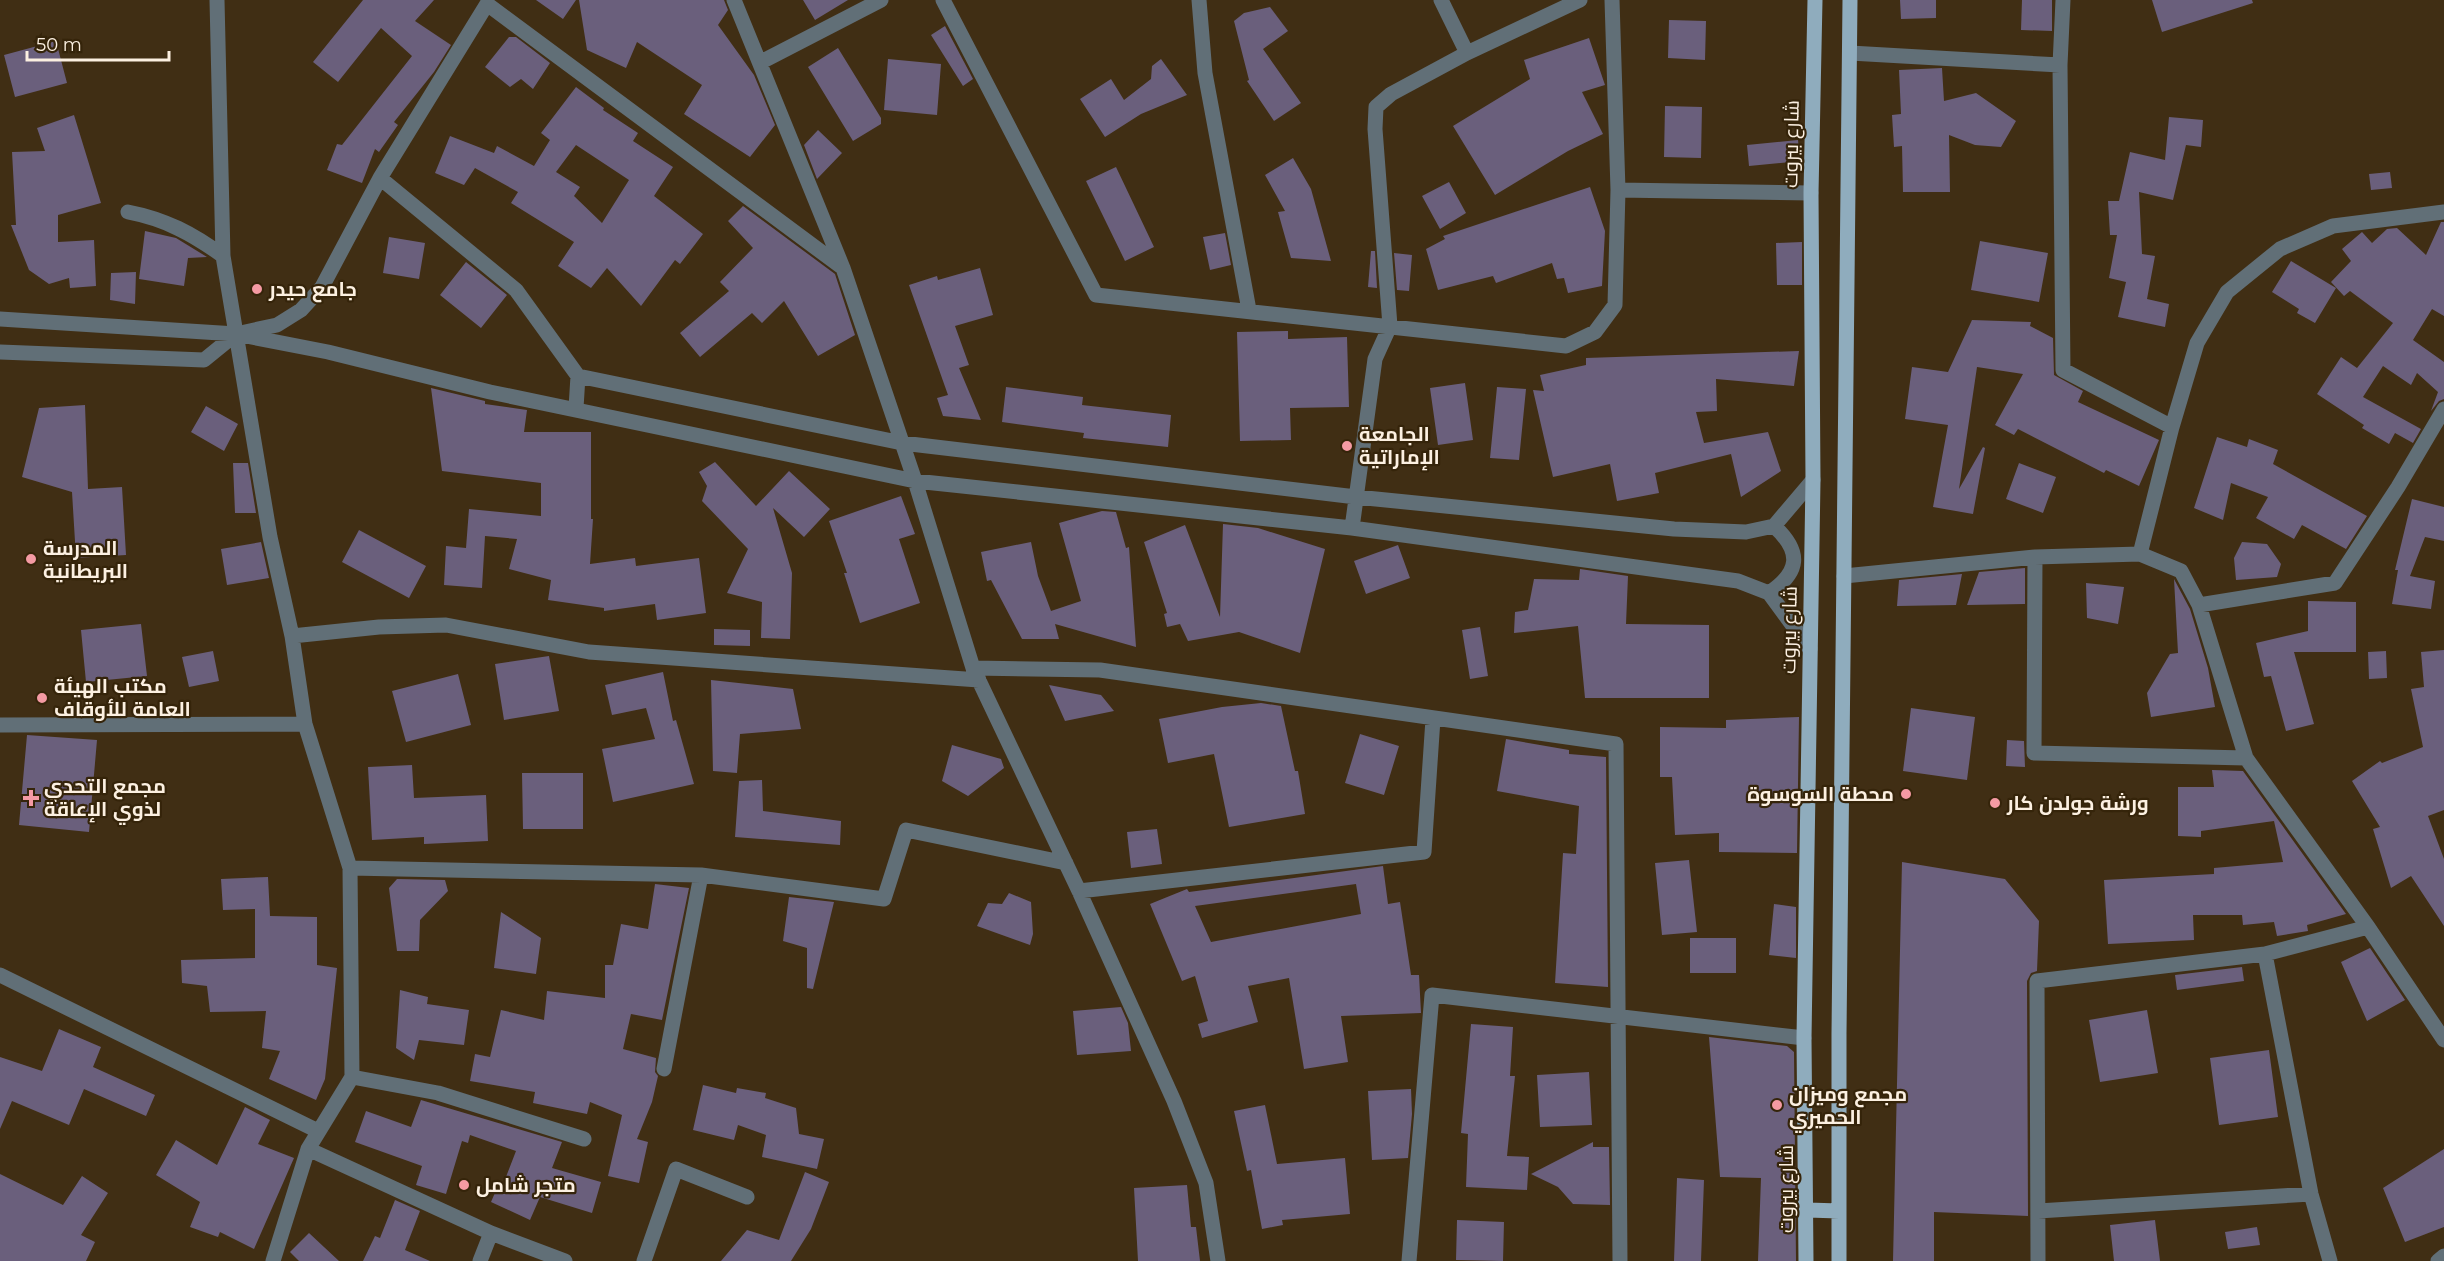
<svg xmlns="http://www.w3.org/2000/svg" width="2444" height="1261" font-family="Montserrat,Cairo,sans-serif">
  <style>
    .building { fill: #6a5f7c; fill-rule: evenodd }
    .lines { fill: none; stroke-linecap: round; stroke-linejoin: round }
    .minor { stroke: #616f77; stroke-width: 15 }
    .major { stroke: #8facbd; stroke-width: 15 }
    .poi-dot { fill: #f49aa3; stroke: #35240a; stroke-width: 2 }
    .labels { text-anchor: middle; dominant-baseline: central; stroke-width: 4.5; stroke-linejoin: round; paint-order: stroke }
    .street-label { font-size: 20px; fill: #fcf0e1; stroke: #35240a }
    .poi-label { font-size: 20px; font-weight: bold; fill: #fcf0e1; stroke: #35240a; text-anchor: start }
  </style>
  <rect width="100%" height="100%" fill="#402e14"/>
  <path class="building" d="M363,0h71l-19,21 36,24 -17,27 -40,50 4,3 -19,27 -4,-3 -13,34 -35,-13 10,-26 5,1 70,-89 -31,-28 -43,54 -25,-20z
    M536,0h40l-13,19z
    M579,0h145l4,10 -10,15 36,50 21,50 -25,32 -66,-43 18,-29 -65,-43 -11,26 -39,-18z
    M803,0h45l-33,20z
    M1900,0h36v18l-35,1z
    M2022,0h30v31l-31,-1z
    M2152,0h100l1,3 -91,29z
    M1270,7l18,24 -25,18 38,54 -27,18 -27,-40 2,-1 -15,-59 10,-8z
    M1669,20l37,1 -1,39 -37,-2z
    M945,26l28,53 -10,7 -32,-51z
    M509,37h7l34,26 -17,26 -12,-10 -11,8 -25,-20z
    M1589,38l16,47 -23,7 21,42 -35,17 -73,44 -42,-69 77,-47 -6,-19z
    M56,41l11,42 -52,14 -11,-42z
    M838,48l43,70v6l-28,17 -45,-74z
    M888,59l53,5 -4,51 -53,-5z
    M1161,59l26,36 -46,19 -36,23 -25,-38 31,-20 13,21 27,-21 1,-13z
    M1942,68l2,33 32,-8 40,28 -15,26 -26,-2 -26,-10 1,57h-47l-1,-46 -8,1 -2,-32 9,-1 -2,-44z
    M576,87l28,21 -1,2 35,23 -5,8 40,26 -19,29 49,38 -23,30 -5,-4 -34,46 -34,-38 -16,20 -33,-22 16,-24 -63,-39 7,-11 -43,-24 -11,17 -29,-12 15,-37 44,17 3,-7 37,20 16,-26 -9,-7zM576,145l53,35 -27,43 -28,-27 6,-9 -24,-15z
    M1665,106l37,1 -1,51 -37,-1z
    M74,115l27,88 -43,12v27l36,-2 2,46 -26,2 -1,-10 -20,6 -20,-14 -18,-45h5l-4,-73 33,-1 -8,-23z
    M2169,117l34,3 -2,27 -15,-2 -13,55 -34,-8 3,62 13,2 -8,43 22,5 -4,23 -47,-10 8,-35 -17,-4 8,-43h-7l-2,-34h11l11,-49 35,8z
    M818,130l24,23 -25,26 -13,-34z
    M1798,140l2,21 -51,5 -2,-21z
    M1293,158l18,31 20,72 -40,-3 -13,-46 7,-1 -20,-36z
    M1116,167l38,80 -29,14 -39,-80z
    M2390,172l2,16 -21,2 -2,-16z
    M1449,182l17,31 -26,16 -18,-33z
    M1590,187l15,44 -3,55 -34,7 -4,-15 -7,1 -5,-16 -56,20 -3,-7 -55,14 -12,-41 19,-10 -2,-3z
    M743,206l92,68 20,61 -37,21 -34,-55 -22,22 -10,-10 -52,44 -20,-24 49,-42 -9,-9 33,-34 -25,-27z
    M2441,222h3v94l-12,-7 -19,31 31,22v37l-5,2 -8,10 7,-19 -21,-19 -6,12 -28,-19 -20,31 58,32 -8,14 -18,-10 -6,11 -27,-16 2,-3 -47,-31 24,-37 16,11 36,-45 -43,-32 -6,5 -13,-14 20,-21 -9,-12 20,-17 10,11 15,-14 10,-1 29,27z
    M145,231l31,7 31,19 -19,1 -4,28 -45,-7z
    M1225,233l6,32 -21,5 -7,-33z
    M389,237l36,6 -6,36 -36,-6z
    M1980,241l68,12 -9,49 -68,-12z
    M1802,242v43h-25l-1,-42z
    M1371,251h4l2,37 -9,-1z
    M1394,253l18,2 -3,36 -12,-1z
    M2291,261l45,27 -21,35 -18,-10 2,-4 -27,-17z
    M466,262l41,33 -26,33 -41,-33z
    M980,268l13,47 -38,11 14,39 -10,3 22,52 -38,-4 -6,-18 11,-3 -39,-110 28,-9 1,4z
    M136,272l-1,32 -25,-4 1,-27z
    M1972,320l59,2 -1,4 23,12 1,37 29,16 -5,11 81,38 -20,46 -33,-16 -2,3 -86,-44 -4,6 -19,-10 28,-51 -46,-7 -18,122 24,-42 2,1 -12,66 -40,-7 15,-82 -43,-6 7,-52 36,5z
    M1288,331v8l59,-2 2,70 -59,1 1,32 -51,1 -3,-109z
    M1799,351l-5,35 -78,-7 1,32 -21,1 8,31 64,-11 13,39 -40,26 -10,-43 -76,19 4,20 -42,8 -7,-37 -57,13 -20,-87 11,1 -4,-16 46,-10v-7z
    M1465,383l8,57 -35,5 -8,-57z
    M1006,387l77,10 -1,8 89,10 -3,32 -85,-9 1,-5 -82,-11z
    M1497,387l29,2 -7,71 -29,-2z
    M431,388l54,13v3l42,6 -3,22h67v87h2l-3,45 45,-6 1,8 63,-8 7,55 -49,7 -2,-16 -51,7v-3l-56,-8 3,-20 -42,-11 8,-30 -32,-3 -3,52 -38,-3 2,-39 20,2 3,-39 72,7v-33l-99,-12z
    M85,405l3,84 34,-2 4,68 -50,3 -4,-66 -50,-15 17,-69z
    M206,406l32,18 -14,27 -33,-19z
    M2217,437l30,10 2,-8 29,11 -5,14 94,52 -21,33 -44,-24 -8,14 -38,-21 12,-21 -37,-14 -8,37 -29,-12z
    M715,462l41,44 33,-35 41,38 -26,28 -31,-29 19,65 -2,66 -29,-1 1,-36 -35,-9 21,-44 -46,-48 5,-15 -8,-14z
    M233,463h15l8,50h-21z
    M2019,463l37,14 -13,36 -37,-14z
    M901,496l14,38 -16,5 21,64 -60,20 -16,-50h3l-18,-52z
    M2412,499l32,8v34l-19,-4 -15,39 25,5 -4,28 -39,-5 6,-34h-3z
    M1102,511l14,1 10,36 3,-1 7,100 -81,-23 4,15h-37l-31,-59 -4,1 -6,-29 50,-10 7,34 13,35 30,-10 -22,-78z
    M1223,524l35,4 67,21 -25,104 -61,-21 -51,9 -8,-17 -13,3 -3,-13 3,-1 -23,-71 41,-17 35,92z
    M359,530l67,36 -17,32 -67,-36z
    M261,542l8,36 -42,7 -6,-36z
    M2242,542l25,2 14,20 -4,13 -41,3 -2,-22z
    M1398,545l12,33 -44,16 -12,-33z
    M2025,568v36l-58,1 12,-33z
    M1580,569l48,7 -2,48 83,1v73h-124l-7,-72 -64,7 1,-21 13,-2 6,-31 45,1z
    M1962,574l-6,31 -59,1 2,-26z
    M2174,579l16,30 18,59 7,39 -64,10 -4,-24 23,-39 8,-1z
    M2086,583l38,4 -6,37 -31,-6z
    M2308,601l48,1v50h-62l20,72 -28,7 -15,-55 -7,1 -8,-34 52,-12z
    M141,624l6,52 -61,6 -5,-52z
    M1480,627l8,49 -18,3 -8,-49z
    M714,629l36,1v16l-36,-1z
    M2444,650v160l-16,6 16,43v67l-33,-50 -20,12 -18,-59 7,-2 -28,-46 28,-20 2,2 41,-16 -12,-58 13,-2 -3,-35z
    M213,651l6,30 -30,6 -7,-30z
    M2386,651l1,27 -18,1 -1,-27z
    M549,656l10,55 -55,9 -9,-56z
    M663,672l10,49 3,-1 18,64 -81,18 -11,-53 53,-10 -9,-31 -34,7 -7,-30z
    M458,674l13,51 -65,17 -14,-51z
    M711,680l82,9 8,40 -61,5 -3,39 -24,-2z
    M1049,685l52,10 13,16 -49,10z
    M1261,703l20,3 14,65h3l7,43 -76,13 -15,-73 -46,9 -9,-44 63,-12z
    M1911,708l64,9 -8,63 -64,-9z
    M1799,717l-2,136 -78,-1v-19l-44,2 -3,-58h-12v-50l66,1v-8z
    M1360,734l39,12 -15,49 -39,-12z
    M27,735l70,5 -8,92 -70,-7z
    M1506,739l63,11v4l37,3 2,230 -53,-4 8,-130 13,1 3,-48 -82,-15z
    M2007,740l17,1 1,26 -19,-1z
    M952,745l49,14 3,9 -36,28 -26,-15z
    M412,765l2,33 72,-3 2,46 -64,3v-7l-52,3 -4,-73z
    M2212,770l31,1 103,143 -39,11 1,6 -31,5 -3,-14 -31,3 -1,-10h-49l1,25 -86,4 -4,-64 110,-6v-6l69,-6 -9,-41 -73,10v6l-23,-1v-49h36z
    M522,773h61v56h-60z
    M762,780l1,31 78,10 -1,24 -105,-8 4,-56z
    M1157,829l5,35 -31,4 -4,-36z
    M1689,860l8,72 -35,3 -7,-72z
    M1902,862l103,17 34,42 -2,50 -6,2 -4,8 1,235 -94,-4v49h-41z
    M1383,866l5,38 12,-2 11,73h8l2,38 -80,3 7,46 -44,7 -15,-91 -41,8 10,36 -56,16 -4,-14 10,-3 -13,-45 -13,5 -32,-77 37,-15 2,3zM1356,884l5,30 -150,28 -16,-36z
    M268,877l2,39 47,1v48l20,3 -12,111 -9,21 -47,-21 11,-28 -18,-3 4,-37 -56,1 -3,-26 -25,-3 -1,-23 74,-2v-49l-32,1 -2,-31z
    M397,879l48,1 3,11 -28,29 -1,31h-22l-8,-63z
    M655,884l34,4 -27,132 -31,-6 -8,35 33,9 -1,14 3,4 -6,26 -15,37 11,3 -9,41 -31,-7 14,-61 -32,-13 -3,12 -54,-11 2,-11 -65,-11 5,-27 15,3 11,-47 43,10 3,-29 58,7v-33h8l8,-41 27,5z
    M1009,893l22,9 2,32 -3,11 -53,-19 11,-23 14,1z
    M789,897l45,5 -21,87 -6,-1v-40l-24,-7z
    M1774,904l22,3v51l-27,-3z
    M501,912l40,26 -5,36 -42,-6z
    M1690,938h46v35h-46z
    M2370,948l35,52 -38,21 -26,-59z
    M2242,967l2,14 -67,9 -2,-15z
    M400,990l28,7 -1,7 42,6 -5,35 -45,-5 -5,20 -18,-12z
    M1121,1007l7,16 3,28 -54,4 -4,-44z
    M2147,1010l11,63 -58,9 -11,-62z
    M1471,1024l42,3 -3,49h5l-8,80 22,1 -2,33 -61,-3 2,-53 -7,-1z
    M59,1029l42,18 -8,20 62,28 -9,21 -62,-27 -15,36 -57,-24 -12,28v-72l42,14z
    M1709,1037l78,9 7,6 2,209h-38l3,-83 -41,-1z
    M2269,1050l9,67 -59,8 -9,-67z
    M1589,1072l3,53 -52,2 -3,-52z
    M703,1085l33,8 1,-5 29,5 -1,5 31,10 3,26 25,5 -7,30 -55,-12 4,-22 -28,-10 -4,15 -41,-10z
    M1411,1089l1,25 -4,44 -36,2 -4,-69z
    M421,1100l141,42 -10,26 49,14 -9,31 -52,-16 -10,23 -39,-18 6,-14 4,2 15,-39 -46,-16 -2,8 -6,-2 -16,53 -30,-9 6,-19 -67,-24 11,-31 45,16z
    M1265,1105l12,59 68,-6 5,56 -68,6 1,5 -21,4 -11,-59 -4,1 -13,-60z
    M245,1107l25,13 -12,24 36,14 -40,91 -34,-17 -2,5 -28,-10 10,-25 -44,-27 20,-35 41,25z
    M1593,1142v5h16l1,58 -37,-1 -15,-17 -27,-13z
    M2444,1149v78l-39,15 -22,-54z
    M805,1172l24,10 -18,47 -20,32h-70l26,-31 32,10z
    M0,1174l63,31 19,-29 26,17 -27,42 14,7 -9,19h-86z
    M1677,1178l27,2 -3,81h-27z
    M1187,1185l4,42h5l4,34h-62l-4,-73z
    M395,1200l25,11 -15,39 25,11h-67l12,-25 5,2z
    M1457,1220l47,2 -1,39 -47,-1z
    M2155,1220l5,41h-46l-4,-36z
    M2257,1227l3,18 -32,4 -3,-17z
    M309,1233l30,28h-40l-9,-9z"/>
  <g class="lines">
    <path class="minor" d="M217,0l6,256 47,281 22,99 13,88 45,144 2,209 -44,72 -35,112
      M734,0l109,268 72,213 58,187 106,223 95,210 32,82 12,78
      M943,0l153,295 470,51 29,-14 20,-27 3,-115 -6,-190
      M1199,0l6,73 44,237
      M1441,0l26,53
      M2063,0l-3,65 3,305 109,57
      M1850,53l210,12
      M761,62l120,-62
      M1618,190l193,3
      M128,212c37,7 65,22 95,44
      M0,319l236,15 92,18 162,40 425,89 437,47 386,53 31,12 41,56
      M0,352l204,8 32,-26 41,-9 24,-15 21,-23 58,-109
      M578,376l324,67 454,54 318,32 72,3 28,-6 39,-46
      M576,408l2,-32 -62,-86 -136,-112 107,-174 356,264
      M1352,528l23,-169 15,-33 -15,-197 1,-22 15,-13 76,-41 113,-53
      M2140,554l41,17 18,34 47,153 122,169 76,113
      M2035,557l-1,196 212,5
      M1844,576l191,-19 105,-3 32,-127 25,-84 30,-51 53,-43 53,-23 111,-14
      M1769,593c31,-21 33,-41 5,-67
      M2199,605l136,-22 63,-96 46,-78
      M292,636l87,-9 67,-2 143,27 390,28
      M973,668l127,2 516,74 4,517
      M0,725l305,-1
      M350,868l351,7 183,24 22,-69 160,33
      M1079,891l345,-39 9,-133
      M2265,954l46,240 19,67
      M0,975l318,156
      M664,1069l37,-194
      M352,1077l86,16 146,46
      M308,1149l183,84 74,28
      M2038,1211l273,-17
      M480,1261l11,-28
      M644,1261l32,-92 71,28
      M1409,1261l23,-266 372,43
      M2038,1261l-1,-280 228,-27 103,-27
      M2438,1261l6,-5"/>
    <path class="major" d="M1808,1210l31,1
      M1806,1261l-2,-223 9,-558 -2,-287 4,-193
      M1839,1261v-227l11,-1034"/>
  </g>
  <g class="poi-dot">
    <circle cx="257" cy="289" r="6"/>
    <circle cx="1347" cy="446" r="6"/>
    <circle cx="31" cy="559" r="6"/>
    <circle cx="42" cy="698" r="6"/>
    <circle cx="1906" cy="794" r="6"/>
    <path d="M28 789h6v6h6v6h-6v6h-6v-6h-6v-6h6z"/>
    <circle cx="1995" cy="803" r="6"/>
    <circle cx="1777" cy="1105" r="6"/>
    <circle cx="464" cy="1185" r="6"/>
  </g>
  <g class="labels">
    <g class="street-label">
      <text transform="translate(1791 144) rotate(-89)">شارع بيروت</text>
      <text transform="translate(1789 630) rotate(-89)">شارع بيروت</text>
      <text transform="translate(1786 1189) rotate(-90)">شارع بيروت</text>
    </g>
    <g class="poi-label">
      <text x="269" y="289">جامع حيدر</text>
      <text x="1359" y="434">الجامعة<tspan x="1359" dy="23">الإماراتية</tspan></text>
      <text x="43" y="548">المدرسة<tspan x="43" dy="23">البريطانية</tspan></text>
      <text x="54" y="686">مكتب الهيئة<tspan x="54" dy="23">العامة للأوقاف</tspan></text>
      <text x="44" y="786">مجمع التحدي<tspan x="44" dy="23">لذوي الإعاقة</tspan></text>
      <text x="1894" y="794" text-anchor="end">محطة السوسوة</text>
      <text x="2007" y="803">ورشة جولدن كار</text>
      <text x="1789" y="1094">مجمع وميزان<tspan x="1789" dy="23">الحميري</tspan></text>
      <text x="476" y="1185">متجر شامل</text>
    </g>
  </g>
  <path d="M27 51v9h142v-9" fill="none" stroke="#fcf0e1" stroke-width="3"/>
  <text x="36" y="51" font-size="18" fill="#fcf0e1" stroke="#35240a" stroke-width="4.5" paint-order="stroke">50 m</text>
</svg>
